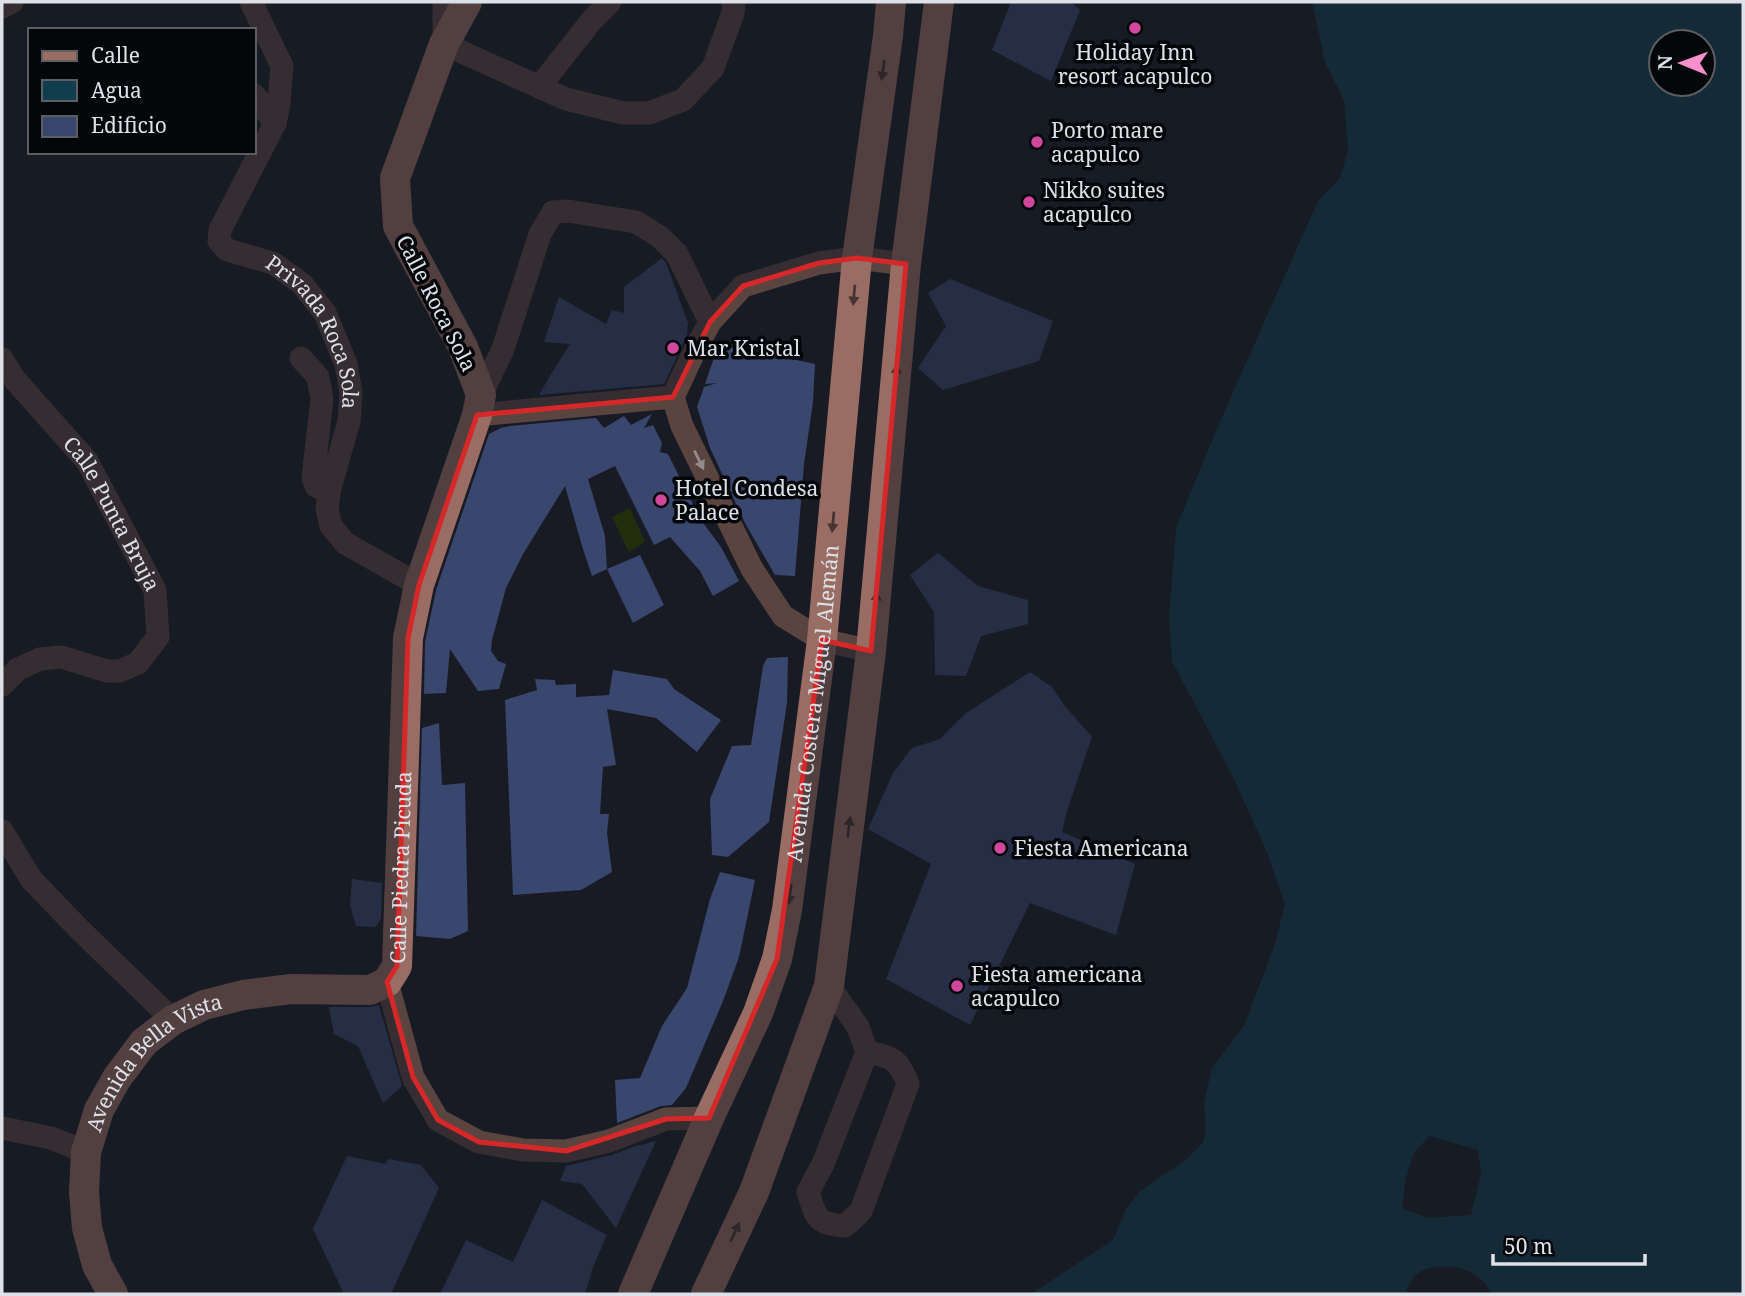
<svg xmlns="http://www.w3.org/2000/svg" width="1745" height="1296" font-family="'Noto Serif',serif">
  <style>
    .green { fill: #212f0d }
    .water { fill: #103e4e; fill-rule: evenodd }
    .building { fill: #39466e }
    .lines { fill: none; stroke-linecap: round; stroke-linejoin: round }
    .minor { stroke: #5a4440; stroke-width: 23 }
    .major { stroke: #996d64; stroke-width: 30 }
    .oneway { fill: #483432 }
    .oneway2 { fill: #958b8b }
    .marked { fill: none; stroke: #d62828; stroke-width: 5; stroke-linejoin: round }
    .hotel-dot { fill: #d1479c; stroke: #050609; stroke-width: 2.5 }
    .labels { text-anchor: middle; dominant-baseline: central; stroke-width: 7; stroke-linejoin: round; paint-order: stroke }
    .poi-label { font-size: 21px; fill: #dee1e7; stroke: #050609; text-anchor: start }
    .street-label { font-size: 21px; fill: #dee1e7; stroke: #050609 }
  </style>
  <rect width="100%" height="100%" fill="#181b24"/>
  <path class="green" d="M630,508l15,34 -16,10 -17,-35z"/>
  <path class="water" d="M1312,2h431v1292h-251c-4,-6 -7,-13 -14,-17 -14,-11 -42,-15 -58,-5 -7,4 -13,15 -15,22h-374l82,-54 13,-31 14,-18 47,-32 16,-16 3,-14 -2,-26 8,-35 32,-42 30,-79 11,-42 -18,-53 -34,-75 -61,-116 -3,-44 7,-89 43,-104 99,-223 22,-23 8,-28 -4,-50 -19,-38zM1661,42h42v42h-42zM1429,1136l49,14 3,24 -10,41 -43,3 -26,-10 4,-30 8,-25z"/>
  <path class="building" d="M1011,2h60l9,8 -29,71 -59,-31z
    M662,258l4,5 22,60 -1,12 -23,49 -125,11 12,-21 19,-30 -26,-2 15,-45 47,27 6,-14 12,3v-26z
    M950,279l103,42 -14,40 -96,29 -25,-22 28,-42 -18,-33z
    M720,340l14,9 10,-9 29,15 42,9 -2,38 -9,62 -9,112 -20,-1 -30,-52 -35,-75 -13,-41 7,-20 13,-4 -12,1z
    M652,414l-8,14 9,-3 9,18 -2,9 8,2 33,66 20,27 18,34 -26,15 -13,-25 -30,-34 -16,8 -39,-79 -27,13 17,57 2,33 -15,7 -10,-30 -17,-60 -42,68 -17,34 -14,52 -1,11 7,10 8,3 -7,25 -21,2 -28,-42 -4,44 -22,1 1,-52 11,-52 53,-156 12,-6 9,-2 86,-8 8,10 20,-12 7,9z
    M938,553l40,33 50,14v24l-47,12 -15,40 -31,-1 -1,-63 -24,-37z
    M640,555l24,50 -31,18 -26,-54z
    M788,657l-1,46 -18,119 -41,35 -16,-2 -2,-56 22,-53 19,-1 12,-79 4,-8z
    M613,670l54,9 7,10 47,31 -24,32 -41,-34 -49,-9 9,56 -13,2 -3,47h9l-2,19 5,39 -31,18 -68,5 -8,-195 32,-10 -2,-11 20,1 1,5 20,-1v13l33,-2z
    M1030,672l22,15 12,18 28,32 -25,74 -5,21 73,32 -19,71 -86,-32 -60,122 -84,-46 45,-115 -63,-35 25,-56 19,-25 28,-9 26,-26z
    M439,723l3,62 23,-2 3,148 -18,8 -34,-3 6,-208z
    M720,872l35,8 -16,77 -16,44 -37,87 -14,17 -11,1 -44,17 -2,-43 25,-2 22,-52 25,-38 23,-89z
    M352,879l30,4 -1,36 -6,8 -19,-1 -6,-21z
    M379,1005l23,81 -19,17 -25,-57 -24,-12 -5,-27h41z
    M656,1141l-40,87 -34,-44 -22,-3 6,-15 46,-11 26,-10 -1,1z
    M347,1156l39,8 2,-5 33,6 18,23 -48,106h-47l-31,-65z
    M542,1200l65,35 -14,32 -8,27h-145l26,-54 47,22z"/>
  <g class="lines">
    <g class="minor">
      <path id="s1" d="M251,2l31,64 -3,38 -4,19 -55,107 -1,11 8,9 46,13 29,21 23,29 21,51 5,29 -2,28 -20,71 -2,17 4,17 14,17 74,42"/>
      <path d="M444,2v42l122,55 57,14h26l34,-13 30,-32 20,-55 1,-11"/>
      <path d="M2,7l10,-5"/>
      <path d="M540,86l52,-66 18,-18"/>
      <path d="M254,95l21,28"/>
      <path d="M301,358l17,19 4,22 -9,79 3,8 13,6"/>
      <path id="s2" d="M2,359l13,21 72,81 68,129 3,47 -20,26 -18,8h-13l-46,-14 -21,2 -22,10 -16,16"/>
      <path d="M481,395l22,-46 37,-115 13,-22 15,-1 68,11 24,15 17,17 33,68"/>
      <path d="M477,415l196,-18"/>
      <path d="M871,651l-49,-11 -39,-24 -31,-47 -70,-143 -9,-29 22,-47 15,-28 33,-36 76,-23 38,-5 49,6"/>
      <path d="M2,831l29,48 48,50 94,91"/>
      <path d="M387,982l26,95 25,43 41,22 44,8 43,1 43,-10 57,-22 43,-1"/>
      <path d="M829,986l29,41 9,25 -44,112 -15,28c9,27 7,31 37,34l16,-15 47,-127c-9,-25 -16,-27 -41,-32"/>
      <path d="M2,1128l49,10 35,14"/>
    </g>
    <g class="major">
      <path id="s3" d="M113,1294l-16,-29 -10,-37 -3,-36 2,-40 13,-42 18,-32 27,-36 29,-22 31,-15 39,-10 48,-6 79,1 17,-8 10,-16 11,-328 11,-53 58,-170 4,-20 -18,-48 -65,-121 -3,-48 49,-134 23,-42"/>
      <path id="s4" d="M633,1294l76,-176 49,-105 19,-54 10,-49 35,-270 35,-382 31,-222 3,-34"/>
      <path d="M706,1294l48,-102 75,-206 42,-335 35,-387 33,-262"/>
    </g>
  </g>
  <defs><path id="oneway-solid" d="M-6-.8H1V-3.2L6.5 0L1 3.2V.8H-6Z" transform="scale(1.75)"/></defs>
  <g class="oneway">
    <use href="#oneway-solid" transform="translate(883 70) rotate(98)"/>
    <use href="#oneway-solid" transform="translate(854 295) rotate(95)"/>
    <use href="#oneway-solid" transform="translate(896 375) rotate(-85)"/>
    <use href="#oneway-solid" transform="translate(833 522) rotate(95)"/>
    <use href="#oneway-solid" transform="translate(876 602) rotate(-85)"/>
    <use href="#oneway-solid" transform="translate(849 827) rotate(-83)"/>
    <use href="#oneway-solid" transform="translate(790 894) rotate(97)"/>
    <use href="#oneway-solid" transform="translate(735 1232) rotate(-65)"/>
  </g>
  <use class="oneway2" href="#oneway-solid" transform="translate(699 460) rotate(64)"/>
  <path d="M0 0H1745V1296H0ZM857,258l49,6 -35,387 -49,-11 -45,319 -68,159 -43,1 -100,32 -87,-9 -41,-22 -25,-43 -26,-95 10,-16 11,-328 11,-53 58,-170 196,-18 37,-75 33,-36 76,-23z" fill="#181b24" fill-opacity=".55" fill-rule="evenodd"/>
  <path class="marked" d="M857,258l49,6 -35,387 -49,-11 -45,319 -68,159 -43,1 -100,32 -87,-9 -41,-22 -25,-43 -26,-95 10,-16 11,-328 11,-53 58,-170 196,-18 37,-75 33,-36 76,-23z"/>
  <g class="hotel-dot">
    <circle cx="1135" cy="28" r="7"/>
    <circle cx="1037" cy="142" r="7"/>
    <circle cx="1029" cy="202" r="7"/>
    <circle cx="673" cy="348" r="7"/>
    <circle cx="661" cy="500" r="7"/>
    <circle cx="1000" cy="848" r="7"/>
    <circle cx="957" cy="986" r="7"/>
  </g>
  <g class="labels">
    <g class="poi-label">
      <text x="1135" y="52" text-anchor="middle">Holiday Inn<tspan x="1135" dy="24">resort acapulco</tspan></text>
      <text x="1051" y="130">Porto mare<tspan x="1051" dy="24">acapulco</tspan></text>
      <text x="1043" y="190">Nikko suites<tspan x="1043" dy="24">acapulco</tspan></text>
      <text x="687" y="348">Mar Kristal</text>
      <text x="675" y="488">Hotel Condesa<tspan x="675" dy="24">Palace</tspan></text>
      <text x="1014" y="848">Fiesta Americana</text>
      <text x="971" y="974">Fiesta americana<tspan x="971" dy="24">acapulco</tspan></text>
    </g>
    <g class="street-label">
      <text transform="translate(437 303) rotate(63)">Calle Roca Sola</text>
      <text stroke="none"><textPath href="#s1" startOffset="404">Privada Roca Sola</textPath></text>
      <text stroke="none"><textPath href="#s2" startOffset="191">Calle Punta Bruja</textPath></text>
      <text stroke="none"><textPath href="#s4" startOffset="623">Avenida Costera Miguel Alemán</textPath></text>
      <text stroke="none"><textPath href="#s3" startOffset="648">Calle Piedra Picuda</textPath></text>
      <text stroke="none"><textPath href="#s3" startOffset="266">Avenida Bella Vista</textPath></text>
    </g>
  </g>
  <rect width="1745" height="1296" fill="none" stroke="#dee1e7" stroke-width="7"/>
  <rect x="28" y="28" width="228" height="126" fill="#050609" stroke="#5c5e62" stroke-width="2"/>
  <rect x="42" y="51" width="35" height="10" fill="#996d64" stroke="#5c5e62" stroke-width="2"/>
  <text x="91" y="63" font-size="21" fill="#dee1e7">Calle</text>
  <rect x="42" y="80" width="35" height="21" fill="#103e4e" stroke="#5c5e62" stroke-width="2"/>
  <text x="91" y="98" font-size="21" fill="#dee1e7">Agua</text>
  <rect x="42" y="116" width="35" height="21" fill="#39466e" stroke="#5c5e62" stroke-width="2"/>
  <text x="91" y="133" font-size="21" fill="#dee1e7">Edificio</text>
  <g transform="translate(1682 63) rotate(271)"><circle r="33" fill="#050609" stroke="#5c5e62" stroke-width="2"/>
  <path d="M0-5L12 26L0 18L-12 26Z" fill="#f890cc"/>
  <text y="-10" font-size="19" font-weight="bold" text-anchor="middle" fill="#dee1e7">N</text>
  </g>
  <path d="M1493 1254v10h152v-10" fill="none" stroke="#dee1e7" stroke-width="3.5"/>
  <text x="1504" y="1254" font-size="21" fill="#dee1e7" stroke="#050609" stroke-width="5" paint-order="stroke">50 m</text>
</svg>
